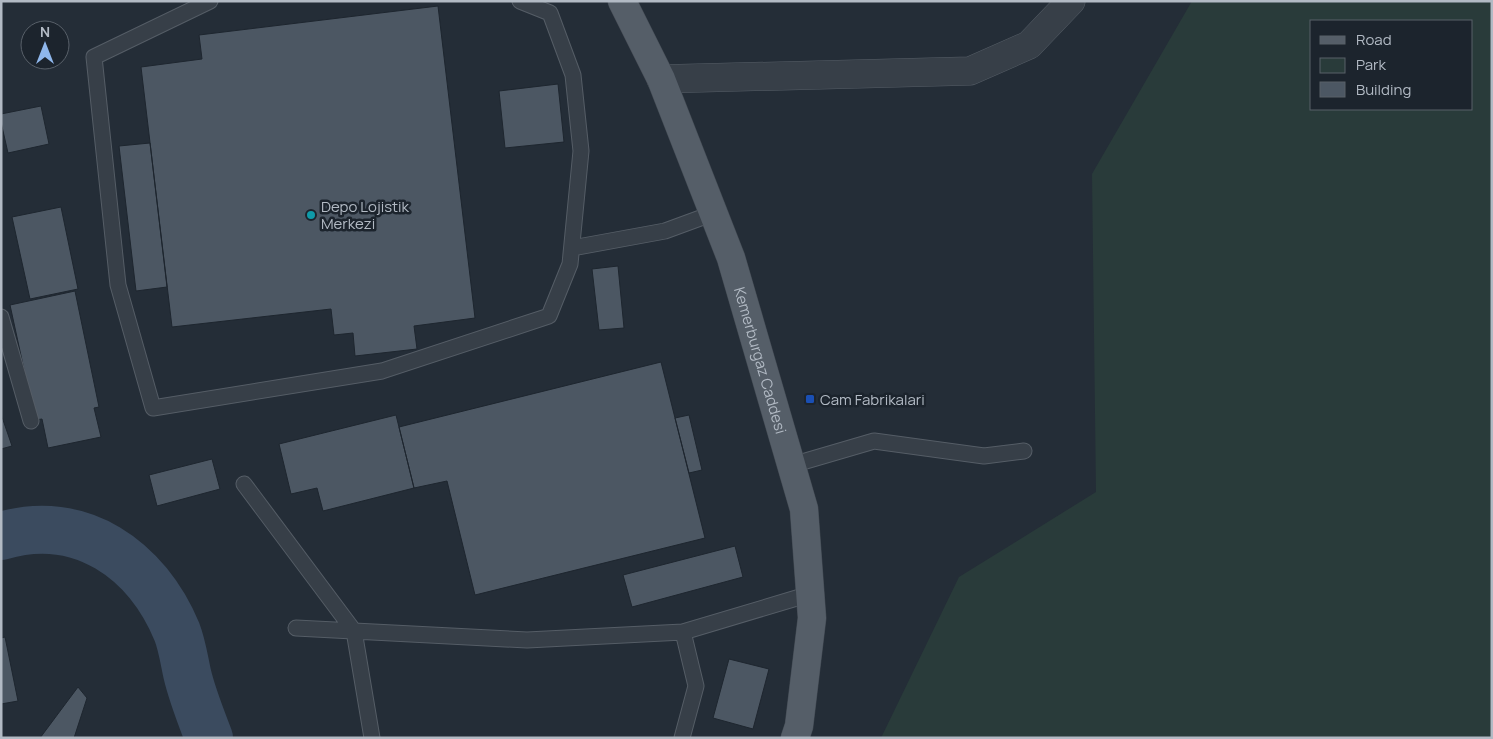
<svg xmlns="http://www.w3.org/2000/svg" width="1493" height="739" font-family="Manrope,sans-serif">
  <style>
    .green { fill: #293b3a; fill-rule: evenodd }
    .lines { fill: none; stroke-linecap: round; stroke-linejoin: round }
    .river { stroke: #3b4b5f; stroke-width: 48 }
    .building { fill: #4c5763; stroke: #1e262f }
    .service-casing { stroke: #555d66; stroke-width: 17 }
    .minor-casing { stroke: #555d66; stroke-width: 29 }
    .primary-casing { stroke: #404851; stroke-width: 29 }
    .service { stroke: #373f48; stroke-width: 15 }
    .minor { stroke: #373f48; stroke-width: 28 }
    .primary { stroke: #555e68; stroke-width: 28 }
    .culture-dot { fill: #0f9aa8; stroke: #1c242d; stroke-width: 2 }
    .transit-dot { fill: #1a4fb4; stroke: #1c242d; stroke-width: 2 }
    .labels { text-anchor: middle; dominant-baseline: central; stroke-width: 5; stroke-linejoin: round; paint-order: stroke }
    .poi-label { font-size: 15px; fill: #b2bac4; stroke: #1c242d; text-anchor: start }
    .street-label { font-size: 15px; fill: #b2bac4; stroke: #1c242d }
  </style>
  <rect width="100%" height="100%" fill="#242d37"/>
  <path class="green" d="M1192,1h300v737h-611l78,-161 137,-85 -4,-318zM1312,21h160v88h-160z"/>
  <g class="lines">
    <path class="river" d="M1,536c80,-24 146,24 176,96 5,13 7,27 10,41 5,22 14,44 22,65"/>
  </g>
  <path class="building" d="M438,6l37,312 -61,8 3,23 -62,7 -2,-23 -19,2 -3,-26 -159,18 -31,-260 61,-8 -3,-24z
    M558,84l6,58 -59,6 -6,-57z
    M41,106l8,38 -41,9 -7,-31v-8z
    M150,143l17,144 -31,4 -17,-145z
    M61,207l17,82 -48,10 -18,-82z
    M618,266l6,62 -25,2 -7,-61z
    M75,291l24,116 -5,1 7,29 -53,11 -6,-29 -7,1 -25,-115z
    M661,362l44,176 -230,57 -28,-114 -33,7 -15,-61z
    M1,414l11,32 -11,3z
    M396,415l18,73 -91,23 -6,-23 -26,6 -12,-50z
    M689,415l13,55 -13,3 -14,-55z
    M212,459l8,30 -63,17 -8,-31z
    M735,546l8,31 -111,30 -9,-32z
    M5,637l13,64 -17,3v-66z
    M729,659l40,10 -16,60 -40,-11z
    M78,687l9,11 -13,40h-34z"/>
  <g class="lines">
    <defs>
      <path id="service" d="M210,1l-116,56 24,228 35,123 229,-37 167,-55 21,-52 11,-113 -8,-76 -23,-62 -30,-12
        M572,248l93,-17 49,-18
        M1,317l30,104
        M792,465l82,-24 110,15 40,-5
        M244,484l110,147 18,107
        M296,628l231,12 156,-8 127,-38
        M682,738l14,-52 -13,-54"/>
      <path id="minor" d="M661,79l309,-8 59,-26 42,-44"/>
      <g id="primary">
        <path id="s1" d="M622,1l39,78 70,179 73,251 8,109 -13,108 -4,12"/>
      </g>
    </defs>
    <use href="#service" class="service-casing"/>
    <use href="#minor" class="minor-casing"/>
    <use href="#primary" class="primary-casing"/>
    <use href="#service" class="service"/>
    <use href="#minor" class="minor"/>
    <use href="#primary" class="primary"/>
  </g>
  <circle class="culture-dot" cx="311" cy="215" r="5"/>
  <rect class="transit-dot" x="805" y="394" width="10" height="10" rx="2.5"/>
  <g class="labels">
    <g class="poi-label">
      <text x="321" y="206">Depo Lojistik<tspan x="321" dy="17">Merkezi</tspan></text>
      <text x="820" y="399">Cam Fabrikalari</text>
    </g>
    <g class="street-label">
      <text stroke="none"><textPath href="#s1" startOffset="386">Kemerburgaz Caddesi</textPath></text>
    </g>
  </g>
  <rect width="1493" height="739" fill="none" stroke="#b2bac4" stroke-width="5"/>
  <rect x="1310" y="20" width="162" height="90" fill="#1c242d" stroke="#586069"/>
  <rect x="1320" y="36" width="25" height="8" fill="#555e68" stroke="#586069"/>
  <text x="1356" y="45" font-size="15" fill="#b2bac4">Road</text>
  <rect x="1320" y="58" width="25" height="15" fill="#293b3a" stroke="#586069"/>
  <text x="1356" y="70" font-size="15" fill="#b2bac4">Park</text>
  <rect x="1320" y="82" width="25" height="15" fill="#4c5763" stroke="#586069"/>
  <text x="1356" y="95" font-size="15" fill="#b2bac4">Building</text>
  <g transform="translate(45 45)"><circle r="24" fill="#1c242d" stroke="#586069"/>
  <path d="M0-4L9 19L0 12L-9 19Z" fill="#8fb7ec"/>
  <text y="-8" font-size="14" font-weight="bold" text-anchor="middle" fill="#b2bac4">N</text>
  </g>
</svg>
